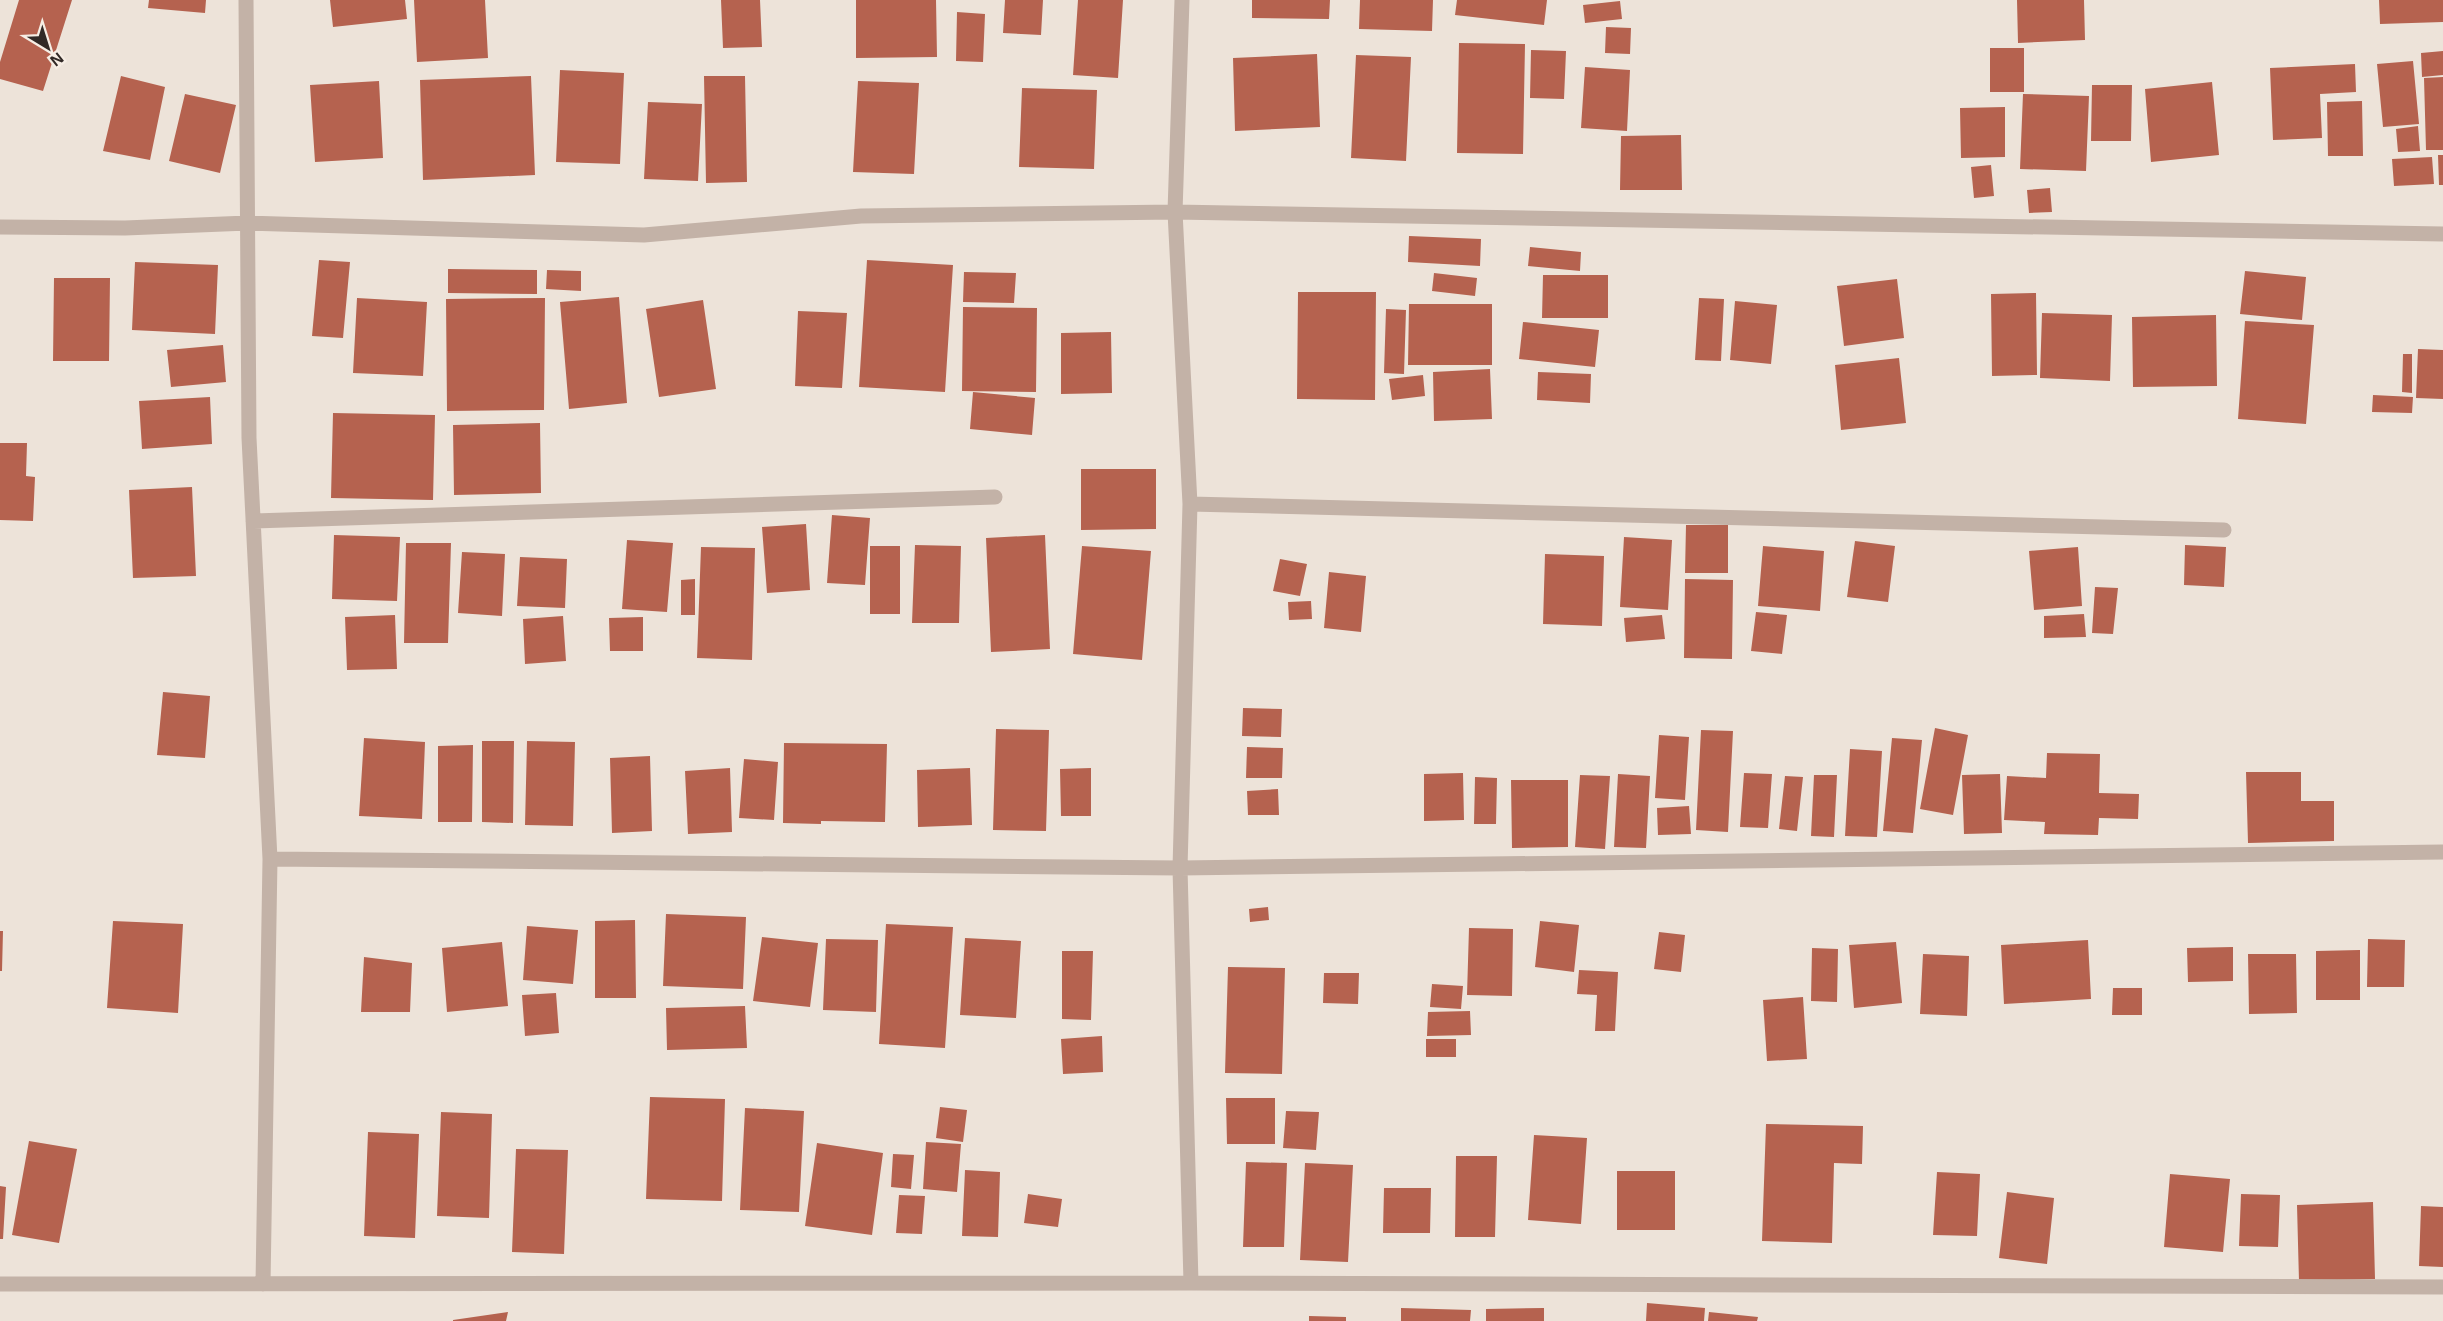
<svg xmlns="http://www.w3.org/2000/svg" width="2443" height="1321" font-family="Arial,sans-serif">
  <style>
    .building { fill: #b5624f }
    .lines { fill: none; stroke-linecap: round; stroke-linejoin: round }
    .minor { stroke: #c3b2a7; stroke-width: 15 }
  </style>
  <rect width="100%" height="100%" fill="#ede3d9"/>
  <path class="building" d="M19,0h53l-29,91 -43,-12v-17z
    M149,0h57l-1,13 -57,-5z
    M330,0h75l2,19 -74,8z
    M414,0h71l3,58 -71,4z
    M721,0h39l2,47 -39,1z
    M856,0h80l1,57 -81,1z
    M1005,0h38l-2,35 -38,-2z
    M1078,0h45l-5,78 -45,-3z
    M1252,0h78l-1,19 -77,-1z
    M1360,0h73l-1,31 -73,-2z
    M1457,0h90l-3,25 -89,-10z
    M2017,0h67l1,40 -67,3z
    M2379,0h64v22l-63,2z
    M1620,1l2,18 -37,4 -2,-18z
    M957,12l28,2 -2,48 -27,-1z
    M1606,27l25,1 -1,26 -25,-1z
    M1459,43l66,1 -2,110 -66,-1z
    M1990,48h34v44h-34z
    M1531,50l35,1 -2,48 -34,-1z
    M2443,51v24l-21,2 -1,-24z
    M1317,54l3,73 -85,4 -2,-73z
    M1356,55l55,2 -5,104 -55,-3z
    M2413,61l6,63 -36,3 -6,-63z
    M2355,64l1,28 -36,2 2,44 -49,2 -3,-72z
    M1585,67l45,3 -3,61 -46,-3z
    M560,70l64,3 -4,91 -64,-2z
    M121,76l44,11 -15,73 -47,-9z
    M531,76l4,99 -112,5 -3,-100z
    M704,76h41l2,106 -41,1z
    M2443,77v73h-17l-2,-72z
    M379,81l4,77 -68,4 -5,-77z
    M858,81l61,2 -5,91 -61,-2z
    M2212,82l7,73 -68,7 -6,-73z
    M2092,85h40l-1,56h-40z
    M1022,88l75,2 -3,79 -75,-2z
    M185,94l51,11 -16,68 -51,-12z
    M2023,94l66,2 -3,75 -66,-2z
    M2362,101l1,55h-35l-1,-54z
    M648,102l54,2 -4,77 -54,-2z
    M2005,107v50l-44,1 -1,-50z
    M2418,126l2,25 -22,1 -2,-23z
    M1681,135l1,55h-62l1,-54z
    M2438,155h5v30h-4z
    M2432,157l2,27 -40,2 -2,-27z
    M1991,165l3,31 -20,2 -3,-31z
    M2050,188l2,24 -23,1 -2,-23z
    M1409,236l72,3 -1,27 -72,-4z
    M1530,247l51,5 -1,19 -52,-5z
    M319,260l31,2 -7,76 -31,-2z
    M867,260l86,5 -8,127 -86,-5z
    M135,262l83,3 -3,69 -83,-4z
    M448,269l89,1v24l-89,-1z
    M547,270l34,1v20l-35,-2z
    M2245,271l61,6 -4,43 -62,-6z
    M964,272l52,1 -2,30 -51,-1z
    M1434,273l43,5 -2,18 -43,-5z
    M1543,275h65v43h-66z
    M54,278h56l-1,83h-56z
    M1897,279l7,59 -60,8 -7,-60z
    M1298,292h78l-1,108 -78,-1z
    M2036,293l1,82 -45,1 -1,-82z
    M619,297l8,106 -58,6 -9,-107z
    M357,298l70,4 -4,74 -70,-3z
    M545,298l-1,112 -97,1 -1,-112z
    M1699,298l25,1 -3,62 -26,-1z
    M703,300l13,89 -57,8 -13,-88z
    M1735,301l42,4 -6,59 -41,-4z
    M1409,304h83v61h-84z
    M963,307l74,1 -1,84 -74,-1z
    M1386,309l20,1 -2,64 -20,-1z
    M798,311l49,2 -5,75 -47,-2z
    M2042,313l70,2 -2,66 -70,-3z
    M2216,315l1,71 -84,1 -1,-70z
    M2245,321l69,4 -8,99 -68,-5z
    M1523,322l76,8 -4,37 -76,-8z
    M1111,332l1,61 -51,1v-61z
    M223,345l3,37 -55,5 -4,-37z
    M2418,349l25,1v49l-27,-1z
    M2403,354h9v39l-10,-1z
    M1899,358l7,65 -65,7 -6,-65z
    M1490,369l2,50 -58,2 -1,-49z
    M1538,372l53,2 -1,29 -53,-3z
    M1423,375l2,21 -33,4 -3,-21z
    M973,392l62,6 -3,37 -62,-6z
    M2373,395l40,2 -1,16 -40,-1z
    M210,397l2,47 -70,5 -3,-48z
    M333,413l102,2 -2,85 -102,-2z
    M540,423l1,70 -87,2 -1,-70z
    M0,443h27l-1,33 9,1 -2,44 -33,-1z
    M1081,469h75v60l-75,1z
    M192,487l4,89 -63,2 -4,-88z
    M832,515l38,3 -5,67 -38,-2z
    M806,524l4,66 -43,3 -5,-66z
    M1686,525h42v48h-43z
    M334,535l66,2 -3,64 -65,-2z
    M1045,535l5,114 -59,3 -5,-114z
    M1624,537l48,3 -4,70 -48,-3z
    M627,540l46,3 -6,69 -45,-3z
    M1855,541l40,5 -7,56 -41,-5z
    M406,543h45l-3,100h-44z
    M915,545l46,1 -2,77h-47z
    M2185,545l41,2 -2,40 -40,-2z
    M870,546h30v68h-30z
    M1082,546l69,5 -9,109 -69,-6z
    M1763,546l61,5 -4,60 -62,-5z
    M701,547l54,1 -3,112 -55,-2z
    M2078,547l4,59 -48,4 -5,-59z
    M462,552l43,2 -3,62 -44,-3z
    M1545,554l59,2 -2,70 -59,-2z
    M520,557l47,2 -2,49 -48,-2z
    M1280,559l27,5 -7,32 -27,-5z
    M1329,572l37,4 -5,56 -37,-4z
    M695,579v36h-14v-35z
    M1685,579l48,1 -1,79 -48,-1z
    M2095,587l23,1 -5,46 -21,-1z
    M1311,601l1,18 -23,1 -1,-18z
    M1756,612l31,3 -5,39 -31,-3z
    M2084,614l2,23 -42,1v-22z
    M395,615l2,54 -50,1 -2,-53z
    M1662,615l3,24 -39,3 -2,-24z
    M563,616l3,45 -41,3 -2,-45z
    M643,617v34h-33l-1,-33z
    M163,692l47,4 -5,62 -48,-3z
    M1243,708l39,1 -1,28 -39,-1z
    M1935,728l33,7 -15,80 -33,-6z
    M996,729l53,1 -3,101 -53,-1z
    M1701,730l32,1 -5,101 -32,-2z
    M1659,735l30,2 -4,63 -30,-2z
    M364,738l61,4 -3,77 -63,-3z
    M1892,738l30,2 -9,93 -30,-2z
    M482,741h32l-1,82 -31,-1z
    M527,741l48,1 -2,84 -48,-1z
    M784,743l103,1 -2,78 -64,-1v3l-38,-1z
    M473,745l-1,77h-34v-76z
    M1247,747l36,1 -1,30h-36z
    M1850,749l32,2 -5,86 -32,-1z
    M2047,753l53,1 -1,39 40,1 -1,25 -39,-1 -1,17 -54,-1 1,-12 -41,-2 3,-44 39,2z
    M650,756l2,75 -40,2 -2,-75z
    M744,759l34,3 -4,58 -35,-2z
    M730,768l2,64 -44,2 -3,-63z
    M970,768l2,57 -54,2 -1,-57z
    M1091,768v48h-30l-1,-47z
    M2246,772h55v29h33v40l-86,2z
    M1463,773l1,47 -40,1v-47z
    M1744,773l28,1 -4,54 -28,-1z
    M1618,774l32,2 -4,72 -32,-1z
    M2000,774l2,59 -38,1 -2,-59z
    M1580,775l30,1 -5,73 -30,-2z
    M1814,775h23l-3,62 -23,-1z
    M1785,776l18,1 -6,54 -18,-2z
    M1475,777l22,1 -1,46h-22z
    M1511,780h57v67l-56,1z
    M1278,789l1,26h-31l-1,-24z
    M1689,806l2,28 -33,1 -1,-27z
    M1268,907l1,13 -19,2 -1,-13z
    M666,914l80,3 -3,72 -80,-3z
    M635,920l1,78h-41v-77z
    M113,921l70,3 -5,89 -71,-5z
    M1540,921l39,4 -5,47 -39,-5z
    M886,924l67,3 -8,121 -66,-4z
    M527,926l51,4 -5,54 -50,-4z
    M1469,928l44,1 -1,67 -45,-1z
    M0,931h3l-1,40h-2z
    M1659,932l26,3 -4,37 -27,-3z
    M762,937l56,6 -8,64 -57,-6z
    M965,938l56,3 -5,77 -56,-3z
    M826,939l52,1 -2,72 -53,-2z
    M2368,939l37,1 -1,47h-37z
    M2088,940l3,59 -87,5 -3,-59z
    M502,942l6,64 -61,6 -5,-64z
    M1896,942l6,61 -48,5 -5,-63z
    M2233,947v34l-45,1 -1,-34z
    M1812,948l26,1 -1,53 -26,-1z
    M2360,950v50h-44v-49z
    M1062,951h31l-2,69 -29,-1z
    M1923,954l46,2 -2,60 -47,-2z
    M2248,954h48l1,59 -48,1z
    M364,957l48,6 -2,49h-49z
    M1228,967l57,1 -3,106 -57,-1z
    M1579,970l39,2 -3,59h-20l2,-36 -20,-1z
    M1324,973h35l-1,31 -35,-1z
    M1432,984l31,2 -2,23 -31,-2z
    M2113,988h29v27h-30z
    M556,993l3,40 -34,3 -3,-41z
    M1803,997l4,62 -40,2 -4,-61z
    M745,1006l2,42 -80,2 -1,-42z
    M1470,1011l1,24 -44,1 1,-24z
    M1102,1036l1,36 -40,2 -2,-35z
    M1426,1039h30v18h-30z
    M650,1097l75,2 -3,102 -76,-2z
    M1226,1098h49v46h-48z
    M940,1107l27,3 -4,32 -27,-4z
    M745,1108l59,3 -5,101 -59,-2z
    M1286,1111l33,1 -3,38 -33,-2z
    M441,1112l51,2 -3,104 -52,-2z
    M1766,1124l97,2 -1,38 -28,-1 -2,80 -70,-2z
    M368,1132l51,2 -4,104 -51,-2z
    M1534,1135l53,3 -6,86 -53,-4z
    M29,1141l48,8 -18,94 -47,-8z
    M926,1142l35,2 -4,48 -34,-3z
    M817,1143l66,10 -11,82 -67,-9z
    M516,1149l52,1 -4,104 -52,-2z
    M893,1154l21,1 -3,34 -20,-2z
    M1456,1156h41l-2,81h-40z
    M1246,1162l41,1 -3,84h-41z
    M1305,1163l48,2 -5,97 -48,-2z
    M965,1170l35,2 -2,65 -36,-1z
    M1617,1171h58v59h-58z
    M1937,1172l43,2 -3,62 -44,-1z
    M2170,1174l60,5 -7,73 -59,-5z
    M0,1186l6,1 -3,52h-3z
    M1384,1188h47l-1,45h-47z
    M2007,1192l47,6 -7,66 -48,-6z
    M1028,1194l34,5 -4,28 -34,-4z
    M2241,1194l39,1 -2,52 -39,-1z
    M899,1195l26,1 -3,38 -26,-1z
    M2373,1202l2,77 -76,2 -2,-76z
    M2421,1206l22,1v60l-24,-1z
    M1647,1303l58,5 -1,13h-58z
    M1401,1308l70,2 -1,11h-69z
    M1544,1308v13h-58v-12z
    M508,1312l-2,9h-53v-1z
    M1709,1312l49,5 -1,4h-49z
    M1309,1316l37,1v4h-37z"/>
  <g class="lines">
    <path class="minor" d="M246,0l3,438 21,421 -7,425
      M1182,0l-7,212 15,292 -10,364 11,415
      M0,227l125,1 123,-5 396,12 217,-19 314,-4 1268,22
      M1190,504l1034,26
      M253,521l742,-24
      M270,859l910,9 1263,-16
      M0,1284l1191,-1 1252,4"/>
  </g>
  <g transform="translate(48 48) rotate(142)" stroke="#f6ede4" stroke-width="4.5" paint-order="stroke">
  <path d="M0-4.5L10 22L0 15L-10 22Z" fill="#312926"/>
  <text y="-9" font-size="16" font-weight="bold" text-anchor="middle" fill="#312926">N</text>
  </g>
</svg>
